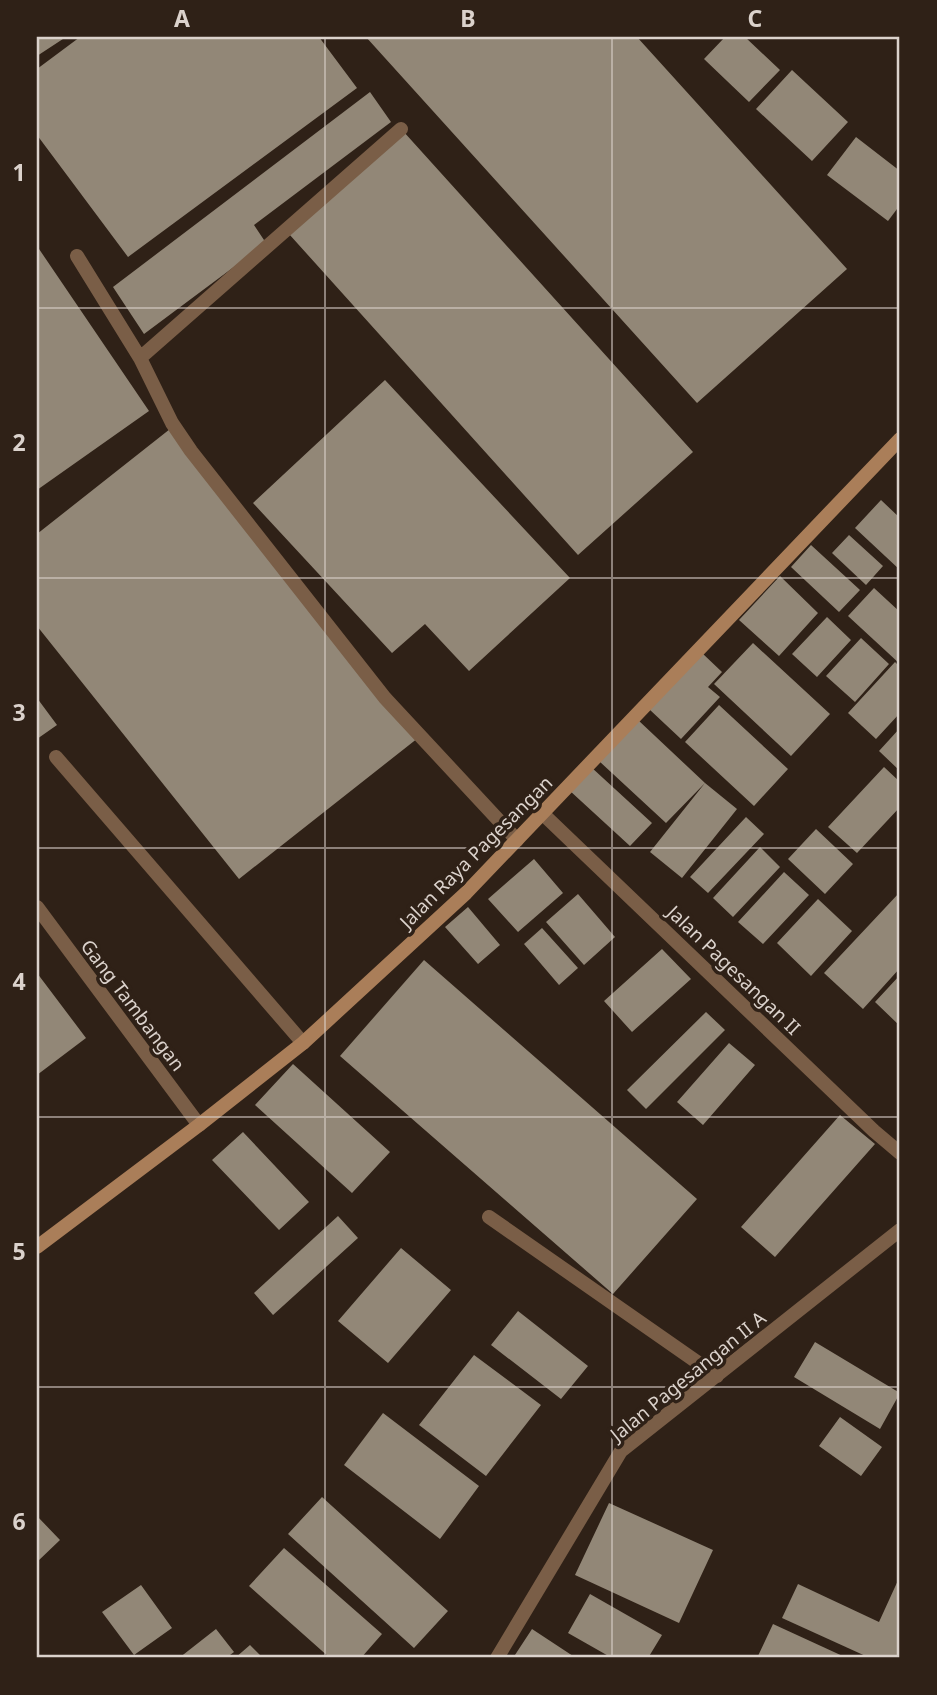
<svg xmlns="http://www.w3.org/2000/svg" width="937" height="1695" font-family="'Noto Sans',sans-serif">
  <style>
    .building { fill: #928777 }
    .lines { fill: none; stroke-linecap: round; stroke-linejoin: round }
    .service { stroke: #7a5e47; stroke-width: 14 }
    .minor { stroke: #7a5e47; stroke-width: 14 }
    .secondary { stroke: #aa7e59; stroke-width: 14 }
    .grid { fill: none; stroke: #dbd2cc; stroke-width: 2; stroke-opacity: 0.55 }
    .labels { text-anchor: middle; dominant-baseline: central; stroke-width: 7; stroke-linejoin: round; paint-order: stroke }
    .street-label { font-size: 19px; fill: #dbd2cc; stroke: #2f2117 }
    .neatline { fill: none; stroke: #dbd2cc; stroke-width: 2.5 }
    .grid-label { font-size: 23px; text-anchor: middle; font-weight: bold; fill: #dbd2cc }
  </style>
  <rect width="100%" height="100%" fill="#2f2117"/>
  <path class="building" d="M37,37h29l-29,19z
    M80,37h239l38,51 -229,169 -91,-122v-66z
    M366,37h271l210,232 -150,134z
    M725,37h20l35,33 -31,32 -45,-43z
    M792,70l56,52 -36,39 -56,-52z
    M370,92l21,30 -137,103 12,18 -122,91 -31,-47z
    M403,131l290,321 -115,103 -289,-321z
    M856,137l44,34v34l-12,16 -61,-46z
    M37,246l112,165 -112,79z
    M385,380l185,198 -101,93 -44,-47 -33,29 -139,-150z
    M170,429l248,309 -179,141 -202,-253v-92z
    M881,500l19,18v52l-45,-42z
    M849,535l34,31 -17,19 -34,-32z
    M811,545l49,45 -21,22 -48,-45z
    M780,576l38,37 -39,43 -40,-36z
    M874,588l26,24v52l-52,-48z
    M827,617l24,23 -34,37 -25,-23z
    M861,638l28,26 -34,38 -29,-26z
    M753,643l77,71 -39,42 -77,-72z
    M702,653l20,19 -14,15 12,10 -39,42 -32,-30z
    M895,662l5,5v46l-24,26 -28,-26z
    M37,698l20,27 -20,14z
    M719,705l69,64 -34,37 -69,-64z
    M638,720l67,63 -39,40 -67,-62z
    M900,728v43l-21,-20z
    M591,767l61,56 -22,23 -61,-56z
    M884,767l16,15v25l-43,46 -29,-26z
    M705,783l32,26 -55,69 -32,-26z
    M746,817l18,17 -56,59 -18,-16z
    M816,829l37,35 -28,30 -37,-35z
    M760,847l20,20 -47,50 -20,-19z
    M534,859l29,34 -45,39 -30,-33z
    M784,872l25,23 -46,49 -25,-22z
    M900,892v76l-37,41 -39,-36z
    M578,894l37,43 -31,28 -38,-43z
    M818,899l34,32 -41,45 -34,-33z
    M468,907l32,38 -22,19 -33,-37z
    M542,928l36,40 -19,17 -35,-41z
    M662,949l29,30 -59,53 -28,-31z
    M424,960l273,239 -84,95 -273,-238z
    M37,973l49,65 -49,37z
    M900,975v51l-25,-24z
    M706,1012l19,18 -79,79 -19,-19z
    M729,1043l26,22 -52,60 -26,-23z
    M293,1064l97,88 -38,41 -97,-88z
    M840,1115l35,29 -100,113 -34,-30z
    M243,1132l66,70 -30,28 -67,-70z
    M338,1216l20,22 -85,77 -19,-22z
    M401,1248l50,42 -63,73 -50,-42z
    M518,1311l70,55 -27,33 -70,-54z
    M815,1342l85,51 -20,36 -86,-52z
    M474,1355l67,50 -55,71 -67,-51z
    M383,1413l96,73 -39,53 -96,-74z
    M840,1417l42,30 -21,29 -42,-30z
    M322,1497l126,114 -34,37 -126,-114z
    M609,1503l104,47 -34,73 -104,-48z
    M37,1516l23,24 -23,22z
    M284,1548l98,86 -21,24h-31l-81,-72z
    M900,1576v77l-2,5h-28l-88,-40 16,-34 81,38z
    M141,1585l31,43 -38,27 -32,-43z
    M590,1594l72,41 -14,23h-36l-44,-25z
    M773,1624l74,34h-90z
    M216,1629l18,23 -8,6h-47z
    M532,1629l41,27 -1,2h-59z
    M250,1645l13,13h-28z"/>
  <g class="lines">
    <path class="service" d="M77,256l63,102 32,65 19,28 194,247 132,142
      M140,358l261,-229
      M56,757l247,286
      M37,907l162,218"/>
    <path class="minor" d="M543,814l331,317 26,22
      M489,1217l228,159
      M497,1658l124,-207 279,-221"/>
    <path class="secondary" d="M37,1247l162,-122 104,-82 163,-150 434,-454"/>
  </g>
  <path class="grid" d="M325,37v1621M612,37v1621M37,308h863M37,578h863M37,848h863M37,1117h863M37,1387h863"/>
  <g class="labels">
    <g class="street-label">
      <text transform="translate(476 852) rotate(-45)">Jalan Raya Pagesangan</text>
      <text transform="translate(734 970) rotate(44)">Jalan Pagesangan II</text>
      <text transform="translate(133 1005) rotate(53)">Gang Tambangan</text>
      <text transform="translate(688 1376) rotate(-39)">Jalan Pagesangan II A</text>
    </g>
  </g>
  <rect width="937" height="1695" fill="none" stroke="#2f2117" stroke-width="77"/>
  <rect x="38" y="38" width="860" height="1618" class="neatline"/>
  <g class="grid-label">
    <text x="182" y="27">A</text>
    <text x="468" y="27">B</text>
    <text x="755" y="27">C</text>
    <text x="19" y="181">1</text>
    <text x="19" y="451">2</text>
    <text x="19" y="721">3</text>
    <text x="19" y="990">4</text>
    <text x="19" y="1260">5</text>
    <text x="19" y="1530">6</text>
  </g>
</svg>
